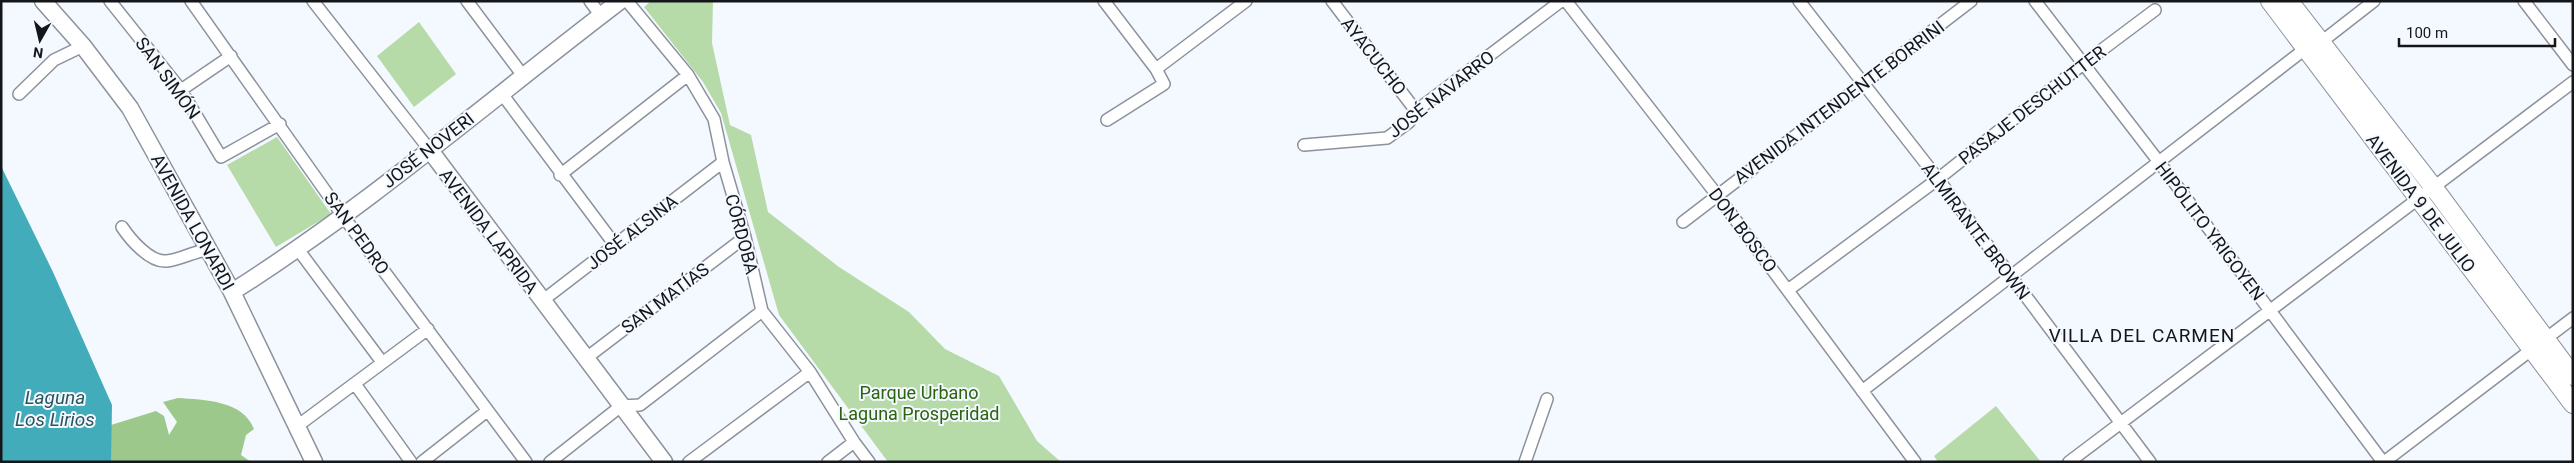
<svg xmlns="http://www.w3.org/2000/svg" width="2574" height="463" font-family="Roboto,sans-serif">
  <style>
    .green { fill: #b6dba8 }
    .forest { fill: #9cc98b }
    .water { fill: #43acbb }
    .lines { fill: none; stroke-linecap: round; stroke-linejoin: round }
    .street-casing { stroke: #8c929c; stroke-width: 14 }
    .secondary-casing { stroke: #8c929c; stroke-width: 19 }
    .primary-casing { stroke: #8c929c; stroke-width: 20 }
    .street { stroke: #fff; stroke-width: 11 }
    .secondary { stroke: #fff; stroke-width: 16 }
    .primary { stroke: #fff; stroke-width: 18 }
    .labels { text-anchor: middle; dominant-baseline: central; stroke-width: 4; stroke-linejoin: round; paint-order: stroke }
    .street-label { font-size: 18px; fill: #14161a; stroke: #f4f8ff }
    .park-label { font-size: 18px; fill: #2c630d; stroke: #f4f8ff }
    .neighbourhood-label { font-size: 19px; letter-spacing: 1px; fill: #14161a; stroke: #f4f8ff }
    .water-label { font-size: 19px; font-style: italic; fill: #29565d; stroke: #f4f8ff }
  </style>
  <rect width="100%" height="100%" fill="#f4f8ff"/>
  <path class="green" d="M651,1h62l-1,42 18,82 21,10 17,77 71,55 70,45 36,37 54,27 38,65 24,21h-173l-109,-147 -58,-202 -18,-31 -59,-75z
    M419,22l37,52 -42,33 -37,-51z
    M277,137l54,77 -55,33 -49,-82z
    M1996,406l45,56h-103l-4,-6z"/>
  <path class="forest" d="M178,398c26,2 65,2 76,31l-8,6 -5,20 10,7h-140v-37l45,-14 8,5 5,19 8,-13 -14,-20z"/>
  <path class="water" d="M1,166l52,106 59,133 -1,57h-110z"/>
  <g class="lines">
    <defs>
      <path id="street" d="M110,1l71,89 40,67 59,-33
        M191,1l152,215 183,246
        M313,1l116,148
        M467,1l57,76
        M590,1l11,15
        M627,1l61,74 26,44 9,43 22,75 17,74 48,61 44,70 15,20
        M1104,1l52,68 8,15 -57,36
        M1332,1l84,110
        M1566,1l151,194 198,267
        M1799,1l139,178 212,283
        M2035,1l124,161 224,300
        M2524,1l49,64
        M1156,69l90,-68
        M181,90l50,-34
        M19,94l35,-34 29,-14
        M502,94l113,151
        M1304,145l83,-7 22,-16 7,-11 145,-110
        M560,175l128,-100
        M1683,222l288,-221
        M122,227c8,12 28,36 45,34 15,-2 27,-10 42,-11
        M297,248l85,114
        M1788,290l150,-111 145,-115 72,-54
        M542,301l181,-139
        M585,359l160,-122
        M355,384l56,78
        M1862,391l443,-342 15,-6 54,-42
        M296,427l132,-98
        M422,462l65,-51
        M550,462l71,-56 19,-1 122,-94
        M689,462l121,-90
        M828,462l26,-20
        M1525,462l22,-63
        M2069,462l504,-380
        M2384,462l189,-144"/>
      <path id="secondary" d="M43,1l40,45 47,62 102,184 82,170
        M429,149l235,313
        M232,292c136,-86 259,-193 388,-291"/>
      <path id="primary" d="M2270,1l303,403
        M2289,1l145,187 139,188"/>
    </defs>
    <use href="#street" class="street-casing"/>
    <use href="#secondary" class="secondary-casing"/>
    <use href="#primary" class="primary-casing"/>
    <use href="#street" class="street"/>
    <use href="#secondary" class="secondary"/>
    <use href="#primary" class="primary"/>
  </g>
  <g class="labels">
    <g class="street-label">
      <text transform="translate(1374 56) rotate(52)">AYACUCHO</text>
      <text transform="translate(168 78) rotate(54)">SAN SIMÓN</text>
      <text transform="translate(1441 94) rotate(-38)">JOSÉ NAVARRO</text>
      <text transform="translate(1839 102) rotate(-37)">AVENIDA INTENDENTE BORRINI</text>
      <text transform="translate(2032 105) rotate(-38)">PASAJE DESCHUTTER</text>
      <text transform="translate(428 150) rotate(-38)">JOSÉ NOVERI</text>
      <text transform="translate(2421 203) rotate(53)">AVENIDA 9 DE JULIO</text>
      <text transform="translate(193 222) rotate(61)">AVENIDA LONARDI</text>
      <text transform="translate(1743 230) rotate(53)">DON BOSCO</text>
      <text transform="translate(489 231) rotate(53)">AVENIDA LAPRIDA</text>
      <text transform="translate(1976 231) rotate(53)">ALMIRANTE BROWN</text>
      <text transform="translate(2210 231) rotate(53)">HIPÓLITO YRIGOYEN</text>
      <text transform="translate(632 232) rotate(-38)">JOSÉ ALSINA</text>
      <text transform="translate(357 233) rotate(54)">SAN PEDRO</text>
      <text transform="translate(742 234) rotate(75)">CÓRDOBA</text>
      <text transform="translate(665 298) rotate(-37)">SAN MATÍAS</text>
    </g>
    <g class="park-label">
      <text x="919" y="392">Parque Urbano<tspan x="919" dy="21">Laguna Prosperidad</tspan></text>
    </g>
    <g class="neighbourhood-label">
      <text x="2142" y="335">VILLA DEL CARMEN</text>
    </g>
    <g class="water-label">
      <text x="55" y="397">Laguna<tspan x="55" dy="22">Los Lirios</tspan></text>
    </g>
  </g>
  <rect width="2574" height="463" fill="none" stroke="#14161a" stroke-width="5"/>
  <g transform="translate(40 40) rotate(188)" stroke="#f4f8ff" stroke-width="4" paint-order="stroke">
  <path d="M0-4L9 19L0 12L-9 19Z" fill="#14161a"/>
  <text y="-8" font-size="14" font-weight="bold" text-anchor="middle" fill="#14161a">N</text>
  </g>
  <path d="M2399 38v8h156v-8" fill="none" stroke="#14161a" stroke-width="2.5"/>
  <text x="2406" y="38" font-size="15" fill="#14161a" stroke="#f4f8ff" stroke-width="4" paint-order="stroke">100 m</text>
</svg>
